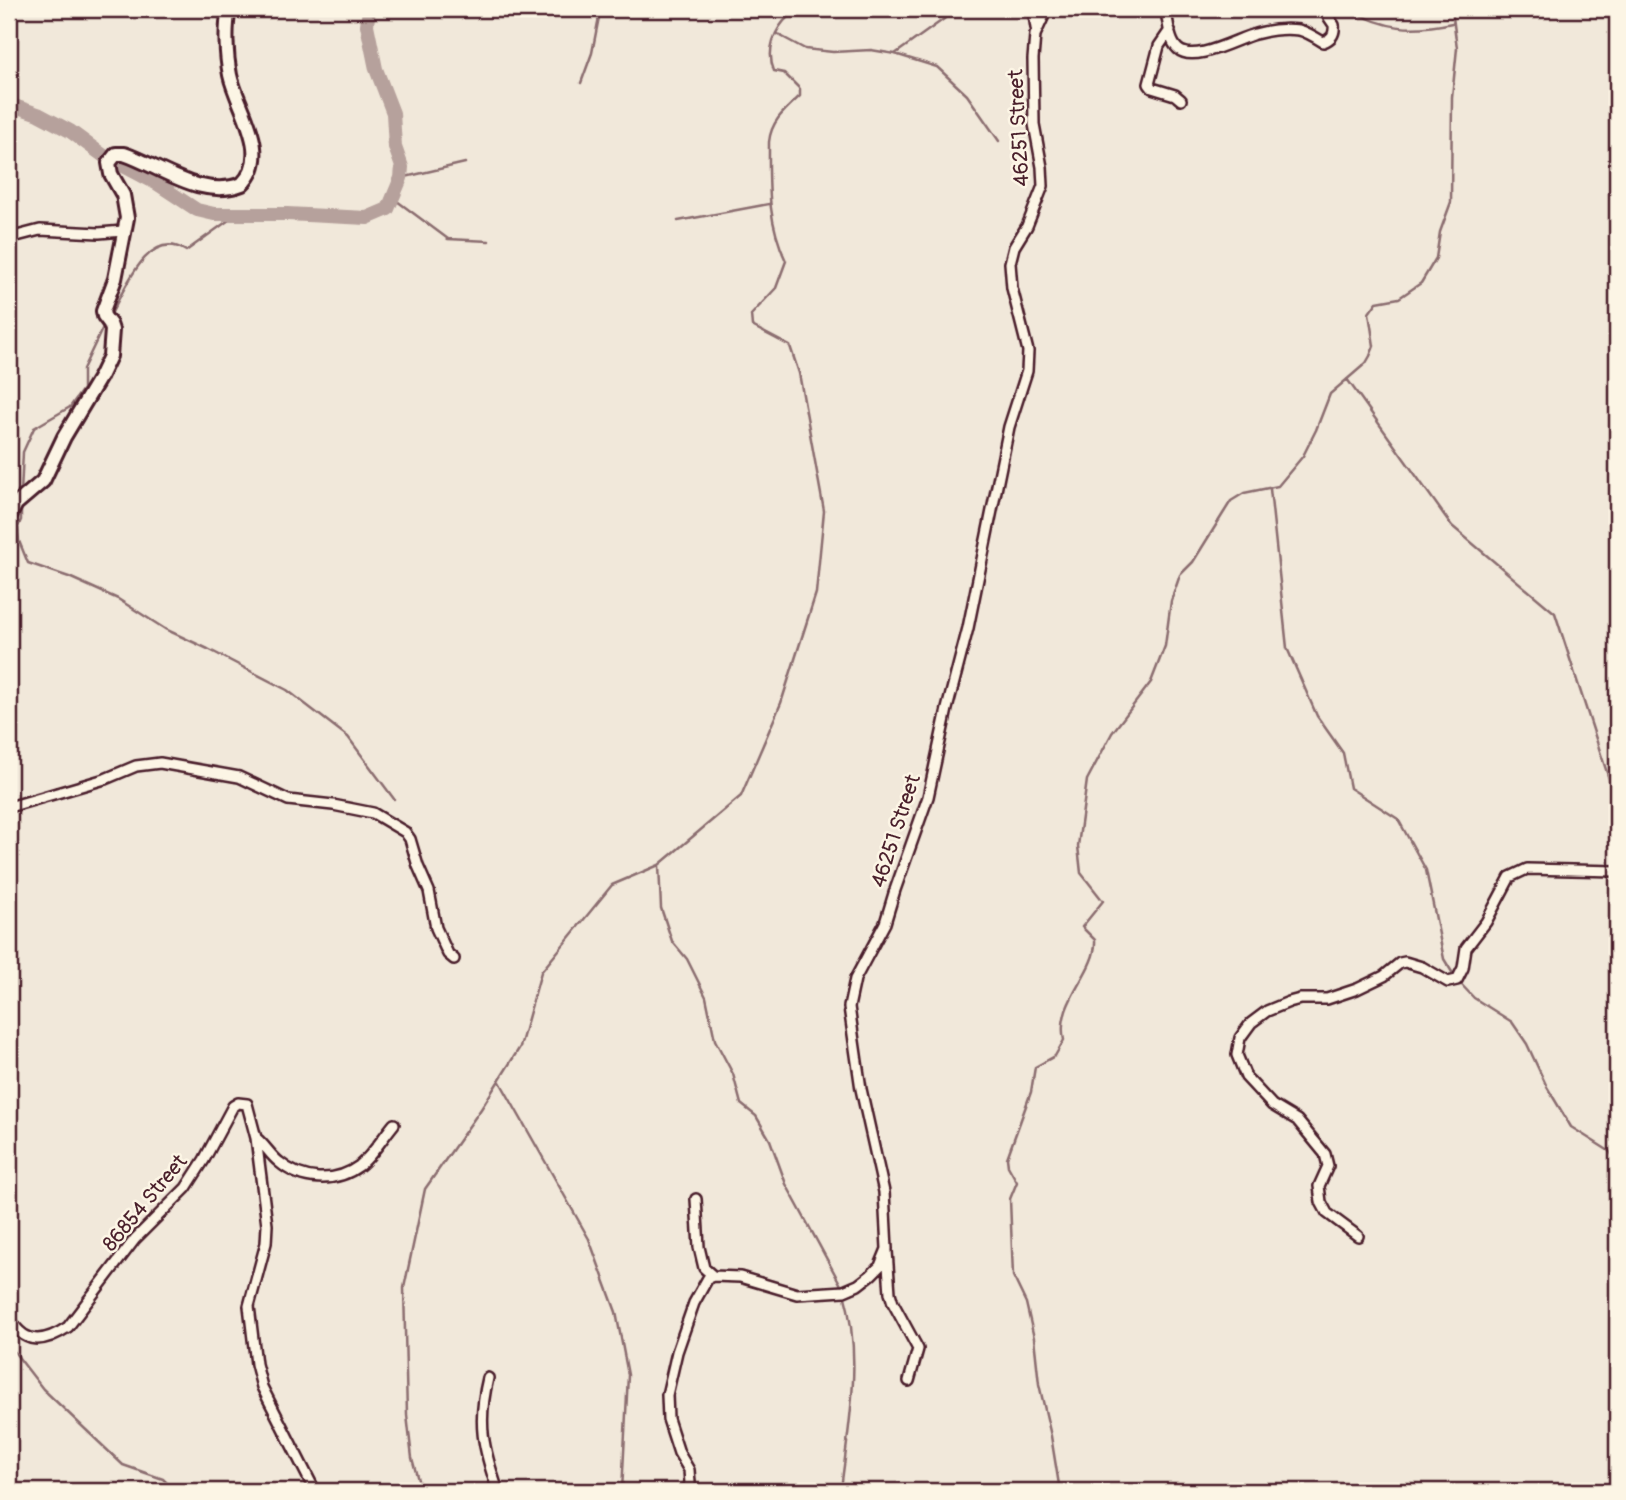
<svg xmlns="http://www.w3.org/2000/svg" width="1626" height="1500" font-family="Pangolin,sans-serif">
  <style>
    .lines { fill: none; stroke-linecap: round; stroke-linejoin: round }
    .stream { stroke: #8b6d6f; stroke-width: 2.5 }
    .river { stroke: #b6a19c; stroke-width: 14 }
    .street-casing { stroke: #4a1f2b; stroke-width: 14 }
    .secondary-casing { stroke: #4a1f2b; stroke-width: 18 }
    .street { stroke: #fcf5e5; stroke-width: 9 }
    .secondary { stroke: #fcf5e5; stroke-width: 12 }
    .labels { text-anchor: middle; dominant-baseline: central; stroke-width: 5; stroke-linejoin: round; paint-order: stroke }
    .street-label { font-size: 21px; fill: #4a1f2b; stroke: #fcf5e5 }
  </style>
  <rect width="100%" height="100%" fill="#f1e8da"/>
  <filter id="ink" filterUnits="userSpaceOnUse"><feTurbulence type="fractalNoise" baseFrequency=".0143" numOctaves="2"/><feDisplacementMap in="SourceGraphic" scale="14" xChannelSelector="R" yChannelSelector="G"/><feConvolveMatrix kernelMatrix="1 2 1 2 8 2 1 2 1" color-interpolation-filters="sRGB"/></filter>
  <g filter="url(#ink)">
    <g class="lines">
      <path class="stream" d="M1348,9c38,20 63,23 104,14
        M777,34l28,15 28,3 38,-2 24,4 42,13 30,28 32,46
        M895,54l63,-45
        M581,83l11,-30 7,-36 -7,-8
        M401,178l64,-15
        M393,198l55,41 41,2
        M678,221l91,-17
        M110,316c14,-25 38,-90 76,-65l50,-36
        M1347,379l105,147 103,87 56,172
        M1270,489l17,159 30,68 26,37 7,35 48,31 28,51 18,89 11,18
        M21,493l2,-41 11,-24 36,-21 13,-18v-20l20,-42
        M18,528l1,13 9,22 41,14 49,22 47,30 43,20 79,41 61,47 46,62
        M9,547l12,-27v-16
        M659,865l2,43 11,33 15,18 19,38 9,43 18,34 8,30 15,12 14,24 16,44 56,103
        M1459,982l15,16 38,24 15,22 20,43 24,40 38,24 8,10
        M499,1080l90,159 27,73 12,63 -6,116
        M9,1345l34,44 80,76 40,14 12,12
        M842,1481c8,-63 20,-126 2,-188
        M421,1491l-9,-33 -5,-43 -3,-127 21,-99 56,-80 39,-62 21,-75 71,-87 47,-20 82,-69 40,-93 35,-110 8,-82 -25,-138 -9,-27 -38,-20 -1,-11 25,-27 10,-27c-19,-41 -17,-75 -17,-119 2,-21 16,-32 31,-46v-7l-16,-16 -10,-2c-8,-20 0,-42 16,-56l-3,-6
        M1060,1491l-9,-55 -12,-52 -5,-46 -8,-35 -13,-27 -3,-77 7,-17 -9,-16 -1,-8 24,-66 4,-25 20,-11 9,-16c-9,-38 33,-68 31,-100l-13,-13 21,-26 -22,-28 -3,-27 9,-66 25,-47 39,-51 14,-36 6,-45 9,-26 13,-13 38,-61 13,-8 34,-7 25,-30 13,-26 14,-36 36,-31 4,-7 4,-10 -5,-33 8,-11 22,-4 22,-15 15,-25 4,-26 11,-30 1,-105 5,-49 -5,-39"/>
      <path class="river" d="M9,104l29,10 32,17 38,28
        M118,163l38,20 41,27 17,4h73l80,4 21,-9 13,-31 1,-11 -7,-20 -2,-34 -17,-44 -9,-44 2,-16"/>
      <defs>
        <path id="street" d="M1033,9l3,19
          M1165,9c4,12 3,31 13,40 16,15 60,-11 77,-15 14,-4 30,-6 44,-4 8,2 16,7 24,12 9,-3 12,-8 11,-17l-11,-16
          M1170,30l-11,16 -10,38 3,4 23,7 6,5
          M9,238l31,-8 59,3 24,-2
          M9,807l96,-28 31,-13 24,-3 79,14 49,23 45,5 40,8 32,19 5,7 8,27 11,25 7,37 12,26 6,5
          M256,1138c9,7 14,17 23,24 22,19 56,22 80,4 14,-11 24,-29 35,-42
          M696,1199l3,48 5,21 9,8
          M1358,1236l-31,-23 -6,-11 -2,-16 9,-20 -3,-12 -28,-34 -25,-15 -26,-28 -9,-22 3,-17 11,-15 16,-12 22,-9 11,-3h27l30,-10 27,-13 16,-13 5,-1 17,5 26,15 9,-2 6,-12 3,-20 20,-26 24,-45 17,-8 90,2
          M887,1251l3,42 3,10 25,46 -9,32
          M9,1316c14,30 35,27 59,11l67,-88 51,-51 18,-28 29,-54 5,-3 9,1 9,34 11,87 -1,18 -17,63 7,58 6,23 53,104
          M488,1378c-11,45 -5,70 10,113
          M687,1491l3,-8 -1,-13 -10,-17 -11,-34 -1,-24 10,-43 17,-49 14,-25 5,-2 27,1 57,17 47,-3 14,-6 13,-10 9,-9 7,-17 -3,-57 -23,-103 -12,-82 6,-28 30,-56 10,-33 33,-93 19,-88 21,-81 41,-201 18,-56 1,-20 -16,-63 -2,-25 4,-16 13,-21 16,-40 -1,-19 -8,-43 -1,-65 2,-24 12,-26"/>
        <path id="secondary" d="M9,517l7,-13 27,-23 21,-44 36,-60 10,-21 2,-26 -2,-6 -6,-8 -1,-5 12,-32 12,-61 -4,-23 -12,-21 -2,-11 7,-9h8c36,12 77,46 118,30 31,-31 -5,-76 -12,-109 -4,-20 -5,-47 -1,-66"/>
      </defs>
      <use href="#street" class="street-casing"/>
      <use href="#secondary" class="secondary-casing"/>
      <use href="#street" class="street"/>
      <use href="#secondary" class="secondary"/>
    </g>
  </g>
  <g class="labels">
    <g class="street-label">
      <text transform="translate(1019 128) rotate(-93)">46251 Street</text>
      <text transform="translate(896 831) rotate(-72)">46251 Street</text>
      <text transform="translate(145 1203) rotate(-50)">86854 Street</text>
    </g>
  </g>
  <rect width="1626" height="1500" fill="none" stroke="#fcf5e5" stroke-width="35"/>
  <rect x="18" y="18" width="1591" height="1465" fill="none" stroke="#4a1f2b" stroke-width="2.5" filter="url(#ink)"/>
</svg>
